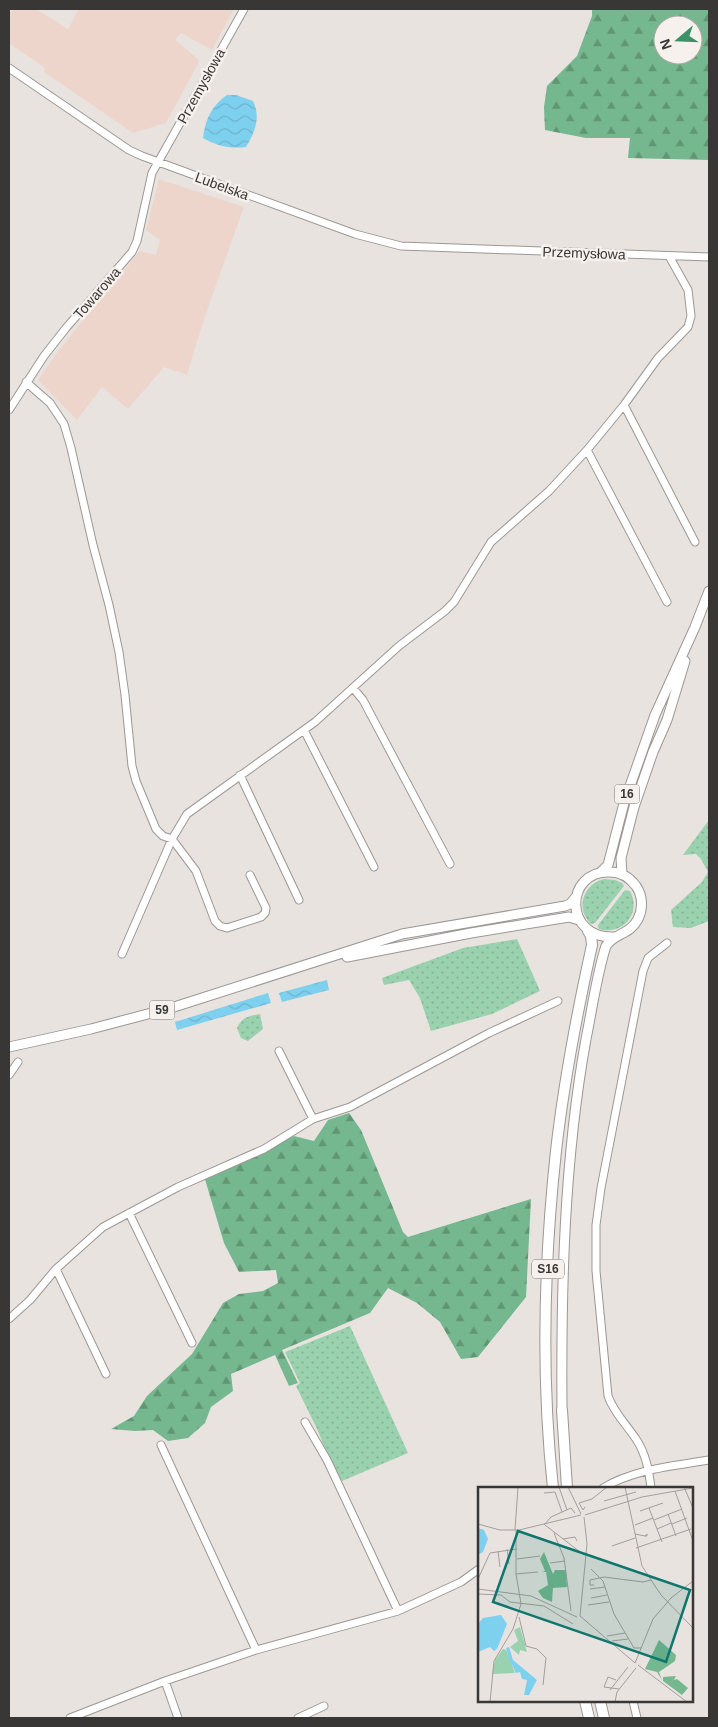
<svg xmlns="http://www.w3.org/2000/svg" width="718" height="1727" font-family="Arial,sans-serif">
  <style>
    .industrial { fill: #edd5cc }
    .grass { fill: url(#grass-dots) }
    .forest { fill: url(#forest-firs); fill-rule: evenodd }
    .water { fill: url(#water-waves) }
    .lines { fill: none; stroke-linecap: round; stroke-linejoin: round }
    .minor-casing { stroke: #9c9794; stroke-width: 9 }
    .major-casing { stroke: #9c9794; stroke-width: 11 }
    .highway-casing { stroke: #9c9794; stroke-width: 12 }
    .minor { stroke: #fff; stroke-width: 7 }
    .major { stroke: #fff; stroke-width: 9 }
    .highway { stroke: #fff; stroke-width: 10 }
    .labels { text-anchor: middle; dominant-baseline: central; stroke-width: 5; stroke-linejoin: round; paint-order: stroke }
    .shield { fill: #f6f1ed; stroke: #726f6d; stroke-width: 1 }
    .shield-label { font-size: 12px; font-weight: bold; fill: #393736 }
    .street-label { font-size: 14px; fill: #393736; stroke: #f6f1ed }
    .inset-road { fill: none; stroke: #a39e9c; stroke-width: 1 }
    .view { fill: #0f766e; fill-opacity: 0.15; stroke: #0f766e; stroke-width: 2.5 }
    .inset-edge { fill: none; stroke: #393736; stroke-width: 2.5 }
  </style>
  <defs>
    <pattern id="grass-dots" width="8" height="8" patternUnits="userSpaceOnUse" patternTransform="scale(1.25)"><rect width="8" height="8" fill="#9ad1ae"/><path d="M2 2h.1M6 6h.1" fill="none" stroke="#85b496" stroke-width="1.8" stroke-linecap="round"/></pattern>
    <pattern id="forest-firs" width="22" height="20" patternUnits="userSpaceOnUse" patternTransform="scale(1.25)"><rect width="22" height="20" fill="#75b78e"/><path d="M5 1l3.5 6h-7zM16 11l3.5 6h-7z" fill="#619675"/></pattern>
    <pattern id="water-waves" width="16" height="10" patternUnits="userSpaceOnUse" patternTransform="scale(1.25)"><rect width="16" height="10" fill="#7ed0ef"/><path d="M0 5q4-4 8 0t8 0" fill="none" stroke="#6eb3ce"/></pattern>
  </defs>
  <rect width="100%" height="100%" fill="#e9e3e0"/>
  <path class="industrial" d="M14,9h22l32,20 11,-20h155l-22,41 -31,-17 -6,7 23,19 1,3 -33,61 -33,10 -89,-61 1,-4 -36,-25v-29z
    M159,179l85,28 -39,109 -18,59 -23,-8 -36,42 -26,-22 -25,33 -39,-40 21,-30 81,-99 16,4 4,-15 -14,-10z"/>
  <path class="grass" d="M709,820v101l-18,7 -18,-1 -2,-17 31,-28 6,-10 -7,-13 -5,-5 -13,1z
    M604,879l11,1 7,3 2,3 -29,37 -4,1c-16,-15 -8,-40 13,-45z
    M625,890l5,1c12,22 -7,45 -31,38l-1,-4z
    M517,939l23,52 -48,23 -61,17 -11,-33 -11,-18 -25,5 -2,-7 81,-30z
    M260,1014l3,15 -15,12 -7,-3 -4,-10c5,-11 12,-12 23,-14z
    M350,1326l58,127 -66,28 -10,-15 -14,-35 -22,-45 4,-3 -15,-31z"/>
  <path class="forest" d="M592,9h117v151l-81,-2 2,-20h-44l-41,-8 -1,-23 3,-21 30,-30 15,-40zM663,25h30v30h-30z
    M349,1113l12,17 42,102 5,5 123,-38 -5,98 -48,60 -17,2 -21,-37 -23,-19 -29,-15 -18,25 -88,37 16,33 -9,3 -14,-31 -44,19 2,17 -22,16 -6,16 -17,15 -20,3 -15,-11 -18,1 -24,-2 23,-13 13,-20 45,-42 31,-51 16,-9 24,-3 15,-8 -2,-13 -37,2 -15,-29 -20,-67 90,-40 20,5 14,-21z"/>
  <path class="water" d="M227,95h9l17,6c8,16 2,31 -7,46 -16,2 -29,-1 -43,-9 2,-18 9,-33 24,-43z
    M327,980l2,10 -47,12 -3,-9z
    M268,993l3,10 -94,27 -2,-8z"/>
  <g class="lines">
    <defs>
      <path id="minor" d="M9,68l120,82 13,6 213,78 46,12 308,11
        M26,382l24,21 14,21 7,24 22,97 16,60 10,47 6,43 7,71 4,15 20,48 7,7 9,3 24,32 19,50 5,5 7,2 34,-11 4,-4 1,-5 -16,-33
        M624,405l71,137
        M9,410l35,-54 22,-28 66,-76 5,-11 15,-68 92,-164
        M587,450l80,152
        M353,688l10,12 87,164
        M304,730l70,137
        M240,775l59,125
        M122,954l50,-115 15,-25 128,-92 84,-76 46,-35 9,-9 37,-60 58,-51 38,-41 37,-45 34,-47 30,-31 3,-11 -3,-26 -19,-34
        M279,1051l34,68
        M9,1075l9,-13
        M129,1213l63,130
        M56,1269l50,105
        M9,1319l21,-19 26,-31 47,-42 75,-40 86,-38 49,-30 37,-12 139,-74 69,-32
        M305,1422l22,38 71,151
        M161,1445l95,205
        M603,1488c31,-19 71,-22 106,-28
        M651,1488c-2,-17 -5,-34 -15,-49 -10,-15 -22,-26 -28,-43l-12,-125v-46l5,-37 42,-217 5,-13 19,-15
        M165,1681l13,37
        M633,1701l4,17
        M70,1718l95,-37 91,-31 142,-39 63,-29 18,-13
        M298,1718l26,-12"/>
      <path id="major" d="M601,872l7,-7 16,-62 31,-88 40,-88 14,-36
        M622,874l-1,-16 13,-51 19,-55 14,-32 18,-59
        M347,957l124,-24 98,-16 10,3
        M9,1047l82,-18 83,-22 228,-73 163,-28 5,-2 6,-7
        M562,1410c-1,-124 2,-249 24,-371 6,-29 11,-66 20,-93 8,-13 24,-11 32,-27 5,-10 5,-23 -2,-33 -6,-8 -15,-14 -26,-14 -46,-2 -47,68 5,65"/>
      <path id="highway" d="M562,1410l5,78
        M553,1488c-12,-111 -9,-226 3,-337 8,-70 21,-138 36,-206l-1,-9 -3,-5
        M585,1701l4,17
        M600,1701l4,17"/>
    </defs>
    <use href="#minor" class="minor-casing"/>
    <use href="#major" class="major-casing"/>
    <use href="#highway" class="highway-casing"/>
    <use href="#minor" class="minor"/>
    <use href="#major" class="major"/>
    <use href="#highway" class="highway"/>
  </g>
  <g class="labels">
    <g class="shield">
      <rect x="614.5" y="784.5" width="25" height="19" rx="4"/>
      <rect x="149.5" y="1000.5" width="25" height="19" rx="4"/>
      <rect x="532" y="1259.5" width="32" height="19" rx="4"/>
    </g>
    <g class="shield-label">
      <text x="627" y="794">16</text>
      <text x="162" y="1010">59</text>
      <text x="548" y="1269">S16</text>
    </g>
    <g class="street-label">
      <text transform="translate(201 86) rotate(-61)">Przemysłowa</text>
      <text transform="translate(222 186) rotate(20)">Lubelska</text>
      <text transform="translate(584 253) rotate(2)">Przemysłowa</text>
      <text transform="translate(97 293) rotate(-49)">Towarowa</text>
    </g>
  </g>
  <g transform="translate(478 1487)">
    <rect width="215" height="215" fill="#e9e3e0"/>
    <path d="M42,140l7,25 -7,-2 -1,5 -9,-8 8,-6 -4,-11zM25,162l3,1 9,23 -23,1 3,-14z" fill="#9ad1ae"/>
    <path d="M66,65l9,22 2,-4h11l1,17 -14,1 -1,14 -9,-4 -5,-7 10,-6 -2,-13h-4l3,-1 -5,-12zM181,153l17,15 -1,6 -16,11 3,8 -5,-8 -12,-3zM198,189l-2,4 3,-1 11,9 -6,7 -19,-14v-4z" fill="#75b78e"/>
    <path d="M0,41l6,2 4,9 -5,13 -5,3zM23,128l6,9 -10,25 -3,2 -4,-4 -12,5v-28l5,-6zM31,160l4,13 24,20 -8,15h-5l3,-15 -5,-1 -2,-7 -4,1 -7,-14 -3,-11z" fill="#7ed0ef"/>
    <path class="inset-road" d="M81,0l8,23M90,0l13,27M147,0l17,79 19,29 32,33M206,0l9,21M197,4l18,50M66,6l11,-1 7,20M126,14l32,-9M107,20l-2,3 -4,-7 13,-4 15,-12M171,21l13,34M162,24l23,-8M190,27l8,22M107,28l57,-18 51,-9M106,30l3,27 -7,72 55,47M176,33l28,-11M0,37l22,6h19l62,-15M194,37l15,-6M66,38l7,-8 20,-9 4,5M67,38l39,30M157,38l18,-7M179,42l14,-6M37,43l3,-43M76,46l10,25 7,53M157,47l10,2h2v-2l-2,2M85,52l12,-2 2,4M134,59l23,-8M158,61l55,-19M29,62l2,15M20,64l2,16M39,72l23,-3M72,76l15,-2M113,82l12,12 11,33 20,34h7M38,87l22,-2M0,92l12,-26 27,-4M116,98h-4v-5l14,-3 39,5 8,-2M0,102l53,7 46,21M112,102l15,-2M0,107l23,1 9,7 34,4 29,18M113,111l16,-3M110,118l21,-3M41,130l7,29 11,3 9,9 -3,27M129,149l18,-3M134,154l16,-2M157,176l18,-44 18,-21 22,-17M160,178l49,37M138,193l-8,-3 -4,10 15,2M132,203l18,-23M12,215l4,-41 19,-32 8,-25 -5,-30v-44M137,215l2,-10 19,-24"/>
    <path class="view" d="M40,44l172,59 -24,72 -173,-60z"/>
    <rect width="215" height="215" class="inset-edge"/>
  </g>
  <rect width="718" height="1727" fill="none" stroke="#393736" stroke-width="20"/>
  <g transform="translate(678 40) rotate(251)"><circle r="24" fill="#f6f1ed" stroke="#aaa7a4"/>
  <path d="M0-4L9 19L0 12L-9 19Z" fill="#3c9266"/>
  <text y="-8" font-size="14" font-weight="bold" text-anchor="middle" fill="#393736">N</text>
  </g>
</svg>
